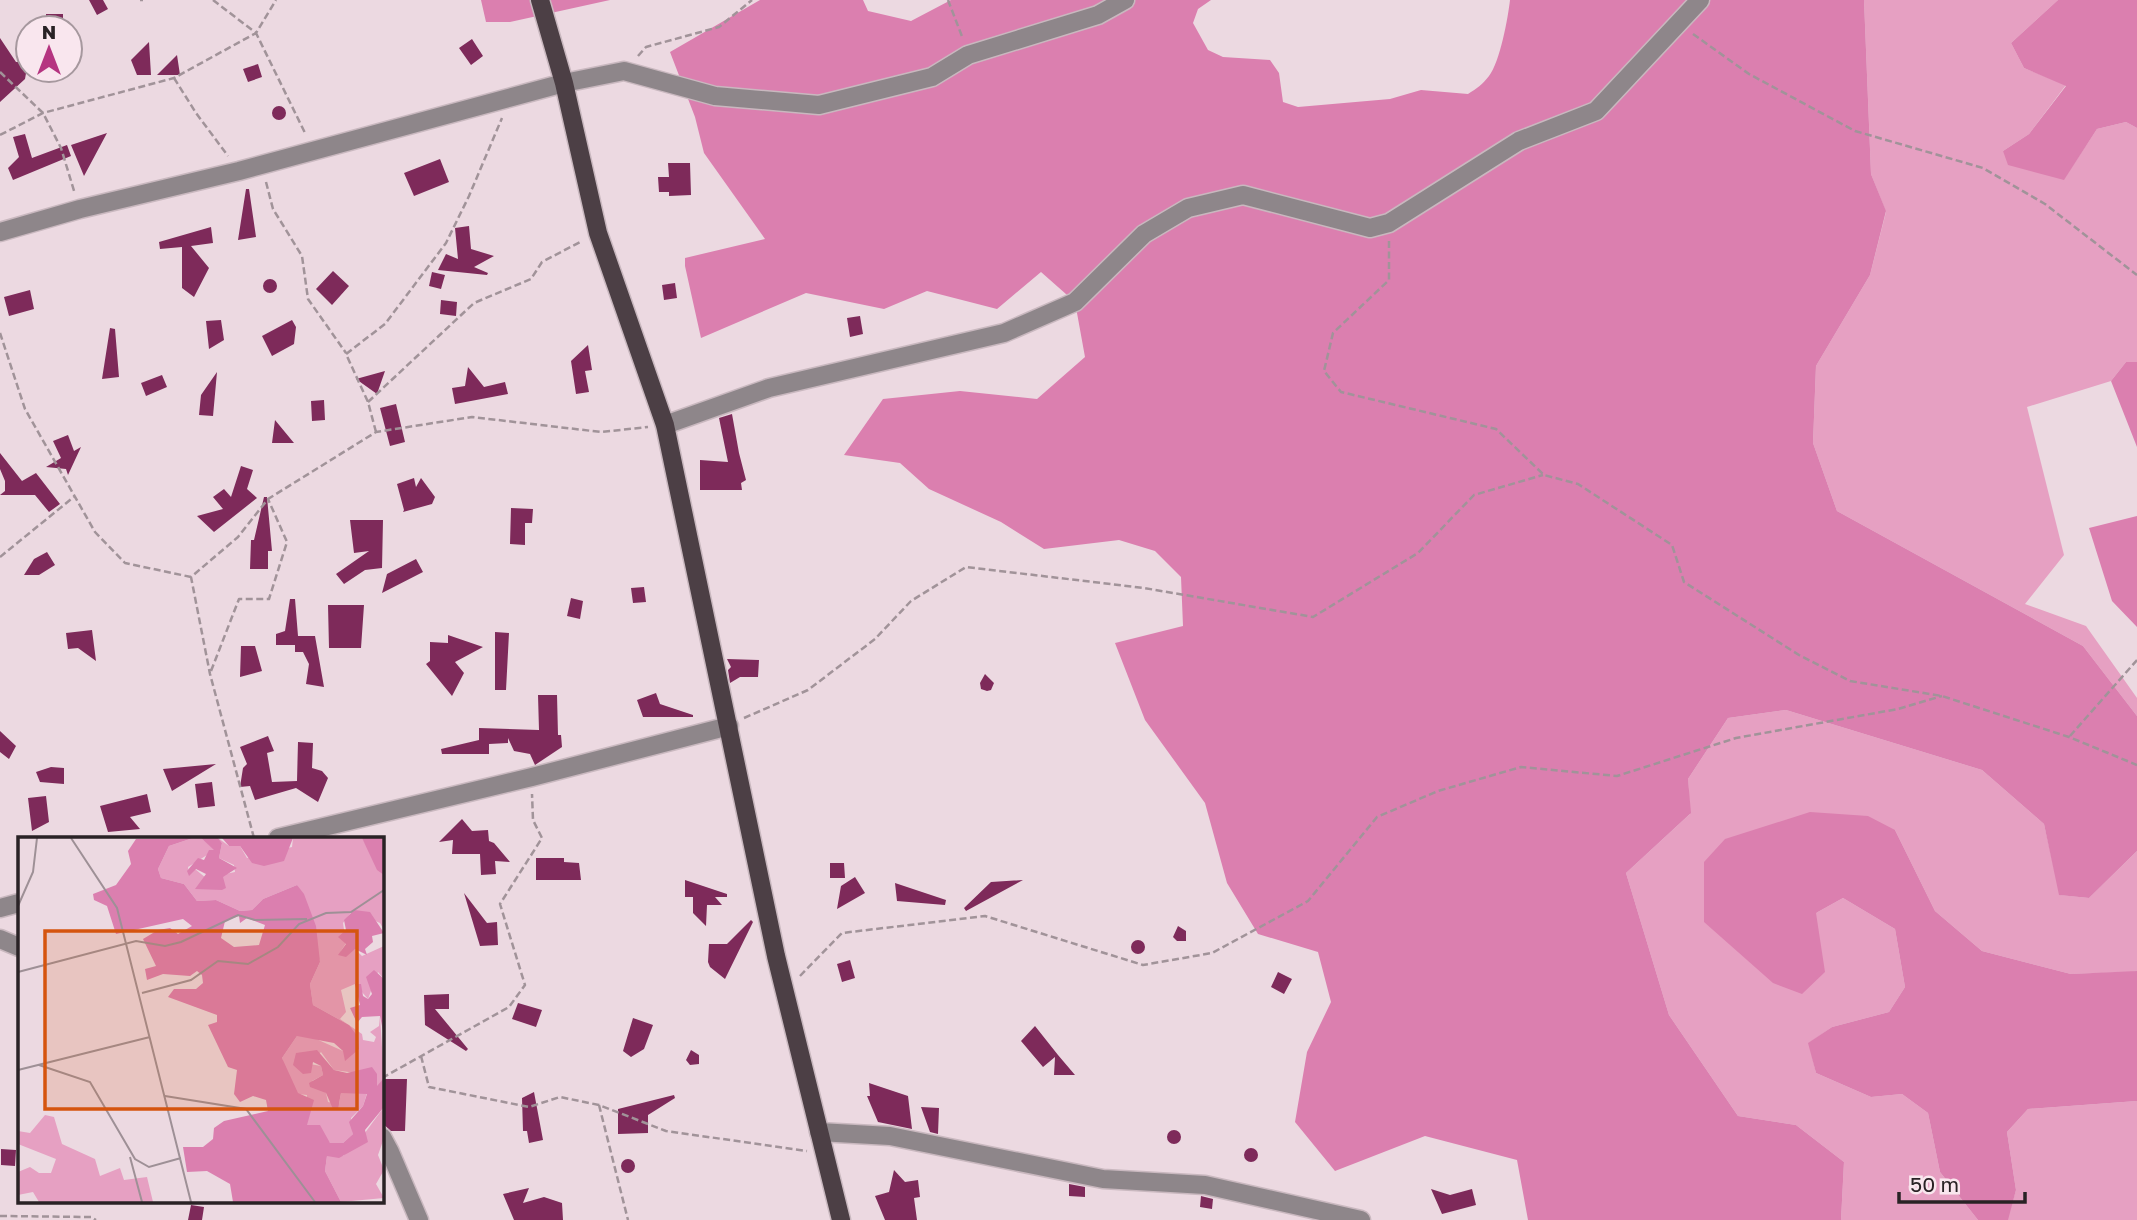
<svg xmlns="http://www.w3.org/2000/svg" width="2137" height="1220" font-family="'Golos Text',sans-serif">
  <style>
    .green { fill: #e6a0c2 }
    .forest { fill: #db7faf }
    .building { fill: #7e2a5a }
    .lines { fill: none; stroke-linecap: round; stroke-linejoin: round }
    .minor-casing { stroke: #c9b8bf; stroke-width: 21 }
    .major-casing { stroke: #c9b8bf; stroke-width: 21 }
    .path { stroke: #a19399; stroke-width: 2.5; stroke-dasharray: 7 3.5; stroke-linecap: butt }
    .minor { stroke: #8e868a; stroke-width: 18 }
    .major { stroke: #4c3f45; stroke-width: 18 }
    .inset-road { fill: none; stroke: #9e9096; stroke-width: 2 }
    .view { fill: #d5540e; fill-opacity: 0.15; stroke: #d5540e; stroke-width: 3.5 }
    .inset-edge { fill: none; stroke: #292225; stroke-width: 3.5 }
  </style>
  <rect width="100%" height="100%" fill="#ecd9e1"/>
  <path class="green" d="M1864,0h194l-47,43 13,25 42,17 -37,49 -26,17 61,28 33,-50 29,-7 11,6v234h-11l-15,19 -84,26 37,148 -39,49 61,22 51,72v18l-54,-70 -246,-135 -24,-68 3,-77 54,-91 16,-63 -15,-38z
    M1786,710l196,60 62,54 16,71 29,3 48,-47v120l-5,1 -61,2 -89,-23 -47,-40 -40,-81 -79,83 27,-15 52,31 10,58 -16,25 -57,15 -23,16 7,30 55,24 31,-3 26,19 12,59 38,48h-137l3,-58 -48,-37 -58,-9 -69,-101 -43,-142 64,-59 -2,-35 40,-61z
    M2137,1101v119h-130l9,-30 -9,-58 21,-23z"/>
  <path class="forest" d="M481,0h129l-100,22h-24z
    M760,0h103l5,11 43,10 40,-21h260l-13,9 -5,14 15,27 15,7 47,3 9,13 4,29 15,5 92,-8 31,-9 47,4c8,-5 15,-10 21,-18 11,-14 19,-58 21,-76h354l7,174 15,37 -16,64 -54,91 -3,77 24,68 246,135 54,70v135l-48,47 -30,-3 -15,-71 -62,-54 -196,-60 -58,8 -40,61 3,34 -65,60 43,142 69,101 58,9 48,37 -3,58h-313l-11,-60 -92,-24 -90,35 -40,-49 12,-70 24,-50 -13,-50 -60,-18 -31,-51 -22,-80 -60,-83 -30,-77 68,-17 -2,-49 -26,-26 -36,-11 -75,9 -43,-27 -72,-33 -29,-26 -56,-8 39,-56 77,-8 77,8 48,-42 -10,-55 -34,-30 -44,37 -70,-18 -43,18 -78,-16 -105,45 -16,-72v-8l80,-19 -61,-86 -9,-36 -25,-65z
    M2058,0h79v128l-11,-6 -29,7 -33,51 -56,-15 -5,-14 26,-17 37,-48 -42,-18 -13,-25z
    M2126,362h11v85l-26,-66z
    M2137,516v111l-25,-26 -23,-73z
    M1810,812l58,4 27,14 40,81 47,40 89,23 66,-3v130l-109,8 -21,23 9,58 -8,30h-30l-38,-48 -12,-59 -26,-19 -31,3 -55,-24 -8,-30 24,-16 57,-15 16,-25 -10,-58 -52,-31 -27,15 9,59 -23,22 -29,-11 -69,-61v-60l21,-23z"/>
  <path class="building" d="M89,0h14l5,9 -11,6z
    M46,14h17v14h-17z
    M0,38l16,24h12l-3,17 -25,23z
    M472,39l11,17 -12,9 -12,-17z
    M149,42l2,33h-14l-6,-15z
    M177,55l3,20h-23z
    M258,64l4,13 -14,5 -5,-13z
    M272 113a7 7 0 1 1 14 0a7 7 0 1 1-14 0Z
    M107,133l-23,43 -13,-31z
    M25,134l7,24 35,-13 4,11 -58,24 -5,-12 11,-11 -6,-20z
    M440,159l9,23 -35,14 -10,-23z
    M668,163h22l1,32 -22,1v-4h-10l-1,-15h11z
    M246,189h3l7,48 -18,3z
    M469,226l2,23 23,7 -20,11 14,6 -1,2 -49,-5 8,-16 12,5 -3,-31z
    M211,227l2,16 -22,3 18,22 -15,29 -12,-9v-41l-22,2 -1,-7z
    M333,271l16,15 -17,19 -16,-16z
    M432,272l13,3 -4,14 -12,-3z
    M263 286a7 7 0 1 1 14 0a7 7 0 1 1-14 0Z
    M675,283l2,15 -13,2 -2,-15z
    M30,290l4,19 -25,7 -5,-19z
    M441,300l16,2 -1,14 -16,-2z
    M860,316l3,18 -13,3 -3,-19z
    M221,320l3,20 -15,9 -3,-28z
    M292,320l4,7 -2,17 -22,12 -10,-20z
    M110,328l5,1 4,48 -17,2z
    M588,345l4,25 -7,1 4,21 -13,2 -5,-33z
    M468,367l16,20 21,-5 3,12 -53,10 -3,-16 13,-2z
    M385,371l-8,23 -21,-15z
    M217,372l-4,44 -14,-1 2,-20z
    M162,375l5,12 -21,9 -5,-13z
    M324,400l1,20 -13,1 -1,-20z
    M396,404l9,38 -15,4 -10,-38z
    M732,414l7,39 7,27 -5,3 1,7h-42v-30l28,2 -9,-44z
    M275,420l19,23h-22z
    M68,435l6,16 7,-4 -13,28 -2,-6 -20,-2 15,-9 -8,-17z
    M0,453l22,28 14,-8 24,31 -11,8 -14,-17h-35l5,-4v-10l-5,-12z
    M241,466l12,4 -6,19 10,9 -43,34 -17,-16 26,-7 -10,-12 11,-8 7,8z
    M414,478l2,9 5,-9 14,19 -3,7 -29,8 1,-2 -7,-26z
    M264,497h3l5,54h-4v18h-18l1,-29h3z
    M511,508l22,1 -1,14h-7v22l-15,-1z
    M350,520h33l-1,48 -17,2 -21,14 -8,-10 33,-23 -15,2z
    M47,552l8,13 -16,10h-15l10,-16z
    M416,559l7,13 -41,21 5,-19z
    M644,587l2,15 -13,1 -2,-15z
    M571,598l12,3 -3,18 -13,-3z
    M290,599h5l3,37h17l9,51 -18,-3 3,-20 -6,-12h-8v-7h-19v-11l9,-3z
    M328,605h36l-3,43h-32z
    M92,630l4,31 -18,-13 -10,1 -2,-16z
    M495,632l14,1 -3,57h-11z
    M448,635l35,12 -28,15 9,11 -12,23 -26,-32 4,-3v-19l18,1z
    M241,646h14l7,25 -22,6z
    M727,659l32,1 -1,17h-18l-10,6 -2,-13 3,-3z
    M985,674l9,9 -3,7 -4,1 -6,-2 -1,-6z
    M656,693l4,11 33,11v2h-50l-6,-17z
    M538,695h19l1,40h3l1,12 -27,18 -5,-11 -16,-3 -6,-13v5l-19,1v10h-47l-1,-5 38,-9v-12l60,2z
    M0,731l16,15 -7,13 -9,-7z
    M268,736l6,15 -7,2 5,29 25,-1 1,-39 15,1 -1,25 10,3 6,7 -10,24 -22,-14 -41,12 -5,-14 -10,1 3,-19 4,-4 -7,-17z
    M216,764l-44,27 -9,-22z
    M51,767l13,1v16l-24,-2 -4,-10z
    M212,782l3,24 -17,2 -3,-24z
    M147,794l4,18 -21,5 10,12 -32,3 -8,-26z
    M46,796l3,26 -17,9 -4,-33z
    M462,819l10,12 16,-1 1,11 5,2 16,19 -15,-1 1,13 -15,1 -1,-21h-28l1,-14 -14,2z
    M536,858h28v4l15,1 2,17h-45z
    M830,863h14l1,15h-15z
    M855,877l10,16 -28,16 4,-23z
    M685,880l42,14v3h-12l7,8h-15l-1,21 -13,-13v-16h-8z
    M1023,880l-57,31 -2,-3 27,-26z
    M895,883l51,17 -1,5 -48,-4z
    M464,893l23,30 10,-1 1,23 -18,1z
    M751,920l2,2 -28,57 -15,-12 -2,-5 1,-18h18z
    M1178,926l8,5v10h-9l-4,-4z
    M1131 947a7 7 0 1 1 14 0a7 7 0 1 1-14 0Z
    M850,960l5,18 -13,4 -5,-18z
    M1278,972l14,7 -8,15 -13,-7z
    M449,994v15h-14l33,40 -2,2 -41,-26 -1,-30z
    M518,1003l24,7 -6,17 -24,-8z
    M633,1018l20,7 -9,24 -13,8 -8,-6z
    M1035,1026l23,29 17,20h-21l1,-18 -12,10 -22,-26z
    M691,1050l8,5v9l-9,1 -4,-5z
    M385,1079h22l-2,52h-14l-9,-8v-19l3,1z
    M869,1083l39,13 4,33 -34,-7 -11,-26h3z
    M534,1092l9,48 -14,3 -2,-12h-4l-1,-33z
    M674,1095l1,3 -27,17v18l-30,1v-25z
    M921,1107l18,1 -1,26 -8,-2z
    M1167 1137a7 7 0 1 1 14 0a7 7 0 1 1-14 0Z
    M1244 1155a7 7 0 1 1 14 0a7 7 0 1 1-14 0Z
    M1,1149l15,1 -1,16 -14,-1z
    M621 1166a7 7 0 1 1 14 0a7 7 0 1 1-14 0Z
    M894,1170l11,12 13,-2 2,17 -6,1 3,22h-32l-10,-24 14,-4z
    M1069,1184l16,3v10l-16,-1z
    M529,1188l-6,15 21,-6 18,6 1,17h-49l-11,-26z
    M1431,1189l19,6 22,-6 4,16 -34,9z
    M1201,1196l12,3 -1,10 -12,-2z
    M191,1205l13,2 -2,13h-14z"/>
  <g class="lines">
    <defs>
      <path id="minor" d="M0,232l80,-23 159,-38 325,-88 60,-12 91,25 104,9 113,-28 36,-22 130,-40 27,-15
        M665,425l104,-37 235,-55 71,-31 69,-68 44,-26 55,-13 127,33 19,-5 130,-82 77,-30 104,-111
        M278,838l254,-61 197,-51
        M0,908l19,-5
        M0,939l19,8
        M819,1132l71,4 213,43 102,6 156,35
        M382,1137l8,15 29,68"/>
      <path id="major" d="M540,0l24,83 34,150 67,192 111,531 65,264"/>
    </defs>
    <use href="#minor" class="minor-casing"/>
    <use href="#major" class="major-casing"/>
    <path class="path" d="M140,0h3
      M213,0l43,33 50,102
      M948,0l15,39
      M1693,34l56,40 106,57 128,37 62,36 92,71
      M638,56l8,-9 73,-20 33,-27
      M0,72l43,41 18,35 14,46
      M174,78l22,35 32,43
      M0,135l43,-22 131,-35 82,-45 20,-33
      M266,182l7,27 29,47 6,43 38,54
      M1389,241v39l-56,53 -9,38 17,21 155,37 48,46 34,9 94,61 12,37 115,73 51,26 92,15 127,41 68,28
      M0,333l25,76 70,123 30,31 66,14
      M368,402l106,-99 57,-24 11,-17 40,-21
      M376,432l-8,-30 -22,-48 39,-30 61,-81 23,-47 33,-78
      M0,557l75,-61
      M211,671l28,-72h30l18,-57 -19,-43
      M744,718l64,-28 67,-51 36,-38 55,-34 178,21 169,29 105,-64 56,-58 69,-20
      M2070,736l67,-76
      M254,838l-44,-164 -19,-97 47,-40 30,-38 108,-67 96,-15 129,15 47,-5
      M800,976l42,-43 143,-17 158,49 69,-12 96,-52 69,-84 61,-26 83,-24 96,9 119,-38 162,-29 44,-13
      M421,1056l8,31 100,20 31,-10 39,8 67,26 141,20
      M382,1078l127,-71 16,-22 -25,-81 42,-66 -9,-18 -1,-26
      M599,1105l29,115
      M0,1216l91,1 5,3"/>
    <use href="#minor" class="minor"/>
    <use href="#major" class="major"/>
  </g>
  <g transform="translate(18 837)">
    <rect width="366" height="366" fill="#ecd9e1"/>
    <path d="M175,1h8l14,12 -27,17 1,8 6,-6 11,9 29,-6 -1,-7 -15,-7 3,-15 -4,-5 11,8h11l7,12 45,-11 1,-9h69l22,37v55l-4,-7 -28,-12 -9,12 3,20 -5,8 14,-2 7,7 22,-10v33l-6,-7 -10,27 -13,-15 -14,6 5,22 -6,7 22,15 1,6 11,2 2,-5 -6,-5 9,-6 1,-10 4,62 -7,10 -5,-20 -16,5 -22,-3 -13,-18 -11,12 11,2 2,9 -11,6 14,12 2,9 11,2 2,-11h26l-4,13 -12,12 2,16 -10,9h-13l-23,-18v-30l-9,-1 -10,-15 -6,-21 15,-22 8,-2 38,17 6,-26 -36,-20 -3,-21 10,-22 -23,-77 -34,14 -11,11 -12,1 -24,-11 -19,1 -13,-17 -23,-6 -3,-9 11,-23zM366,270v31l-6,17 6,15 -8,14 8,14 -43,4 -16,-31 2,-15h16l13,-11zM27,278l9,2 8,27 33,15 5,17 20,-8 4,12 23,-3 6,25h-114l-6,-10 -15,3v-23l12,-5 9,6h12l5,-14 -38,-15v-13l12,2z" fill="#e6a0c2"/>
    <path d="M175,1l-24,8 -11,23 3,9 23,6 13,17 19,-1 24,11 12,-1 11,-11 34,-14 7,9 12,32 4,36 -10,22 3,21 36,20 9,12 1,12 -14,12 -2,-10 -9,-8 -37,-7 -15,22 16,35 16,7 -7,25h13l10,18h13l10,-9 -4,-12 14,-16 4,-12 -26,-1 -3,16h-5l-7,-16 -16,-6 -1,-4 14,-8 -2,-9 -8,-4 -2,11 -8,1 -10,-9 3,-12 21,-3 17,20 13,3 25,-6 5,7v12l7,-8v29l-19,23 3,12 -29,16 -12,-2 -2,15 16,31h-108l-3,-18 -23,-13 -20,1 -4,-25h20l10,-8 1,-11 10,-7 44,-10 -2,-11 -13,-4 -13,6 -6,-8 3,-24 -9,-3 -20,-42 9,-3v-7l-49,-18 6,-8h22l7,-6 -1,-8 -5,-4 -7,5 -27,-2 -16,6 -2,-11 11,-3 -13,-27 15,-9 12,-2 8,6 14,-8 -9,-7 -67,15 -9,-28 -13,-6 -1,-6 23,-9 15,-21 -3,-13 8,-12zM221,79l1,7 7,-5 18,7 -6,20 -25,2 -13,-9 4,-17zM183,1h17l4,5 -3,15 18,10 -14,9 3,11 -4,2 -27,-1 11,-15 -10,-5 -7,7 -2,-5 11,-13 6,2 5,-10h5zM204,1h71l-9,23 -20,5 -12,-3 -12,-17h-11zM344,1h22v37l-7,-5zM336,73l16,2 14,21 -12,3 1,6 -8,7 2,6 -12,-6 -9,8 -8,-2 8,-11 -8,-7 8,-7 -2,-10zM356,133l10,9v57l-4,-20 -18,1 -5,6 -7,-15 10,-3 -5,-21h6l2,12 5,3 4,-5 -6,-17z" fill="#db7faf" fill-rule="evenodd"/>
    <path class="inset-road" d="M53,1l46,70 74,294M0,69l15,-34 4,-34M0,135l118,-31 29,5 16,-4 57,-27 17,5 52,-1M124,156l49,-13 27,-19 30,3 30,-17 21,-23 27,-11 25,-1 33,-22M21,228l51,17 45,77 14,8 32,-9M0,233l132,-33M147,259l81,13 69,93M112,320l12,45"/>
    <path class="view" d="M27,94h312v178h-312z"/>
    <rect width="366" height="366" class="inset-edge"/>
  </g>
  <g transform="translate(49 49)"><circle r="33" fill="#f9e6ee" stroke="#a6989e" stroke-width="2"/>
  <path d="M0-5L12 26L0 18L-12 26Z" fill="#b53480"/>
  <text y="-10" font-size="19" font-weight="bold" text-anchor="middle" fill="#292225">N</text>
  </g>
  <path d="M1899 1192v10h126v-10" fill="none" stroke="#292225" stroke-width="3.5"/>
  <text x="1910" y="1192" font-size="21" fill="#292225" stroke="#f9e6ee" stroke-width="5" paint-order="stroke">50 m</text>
</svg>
